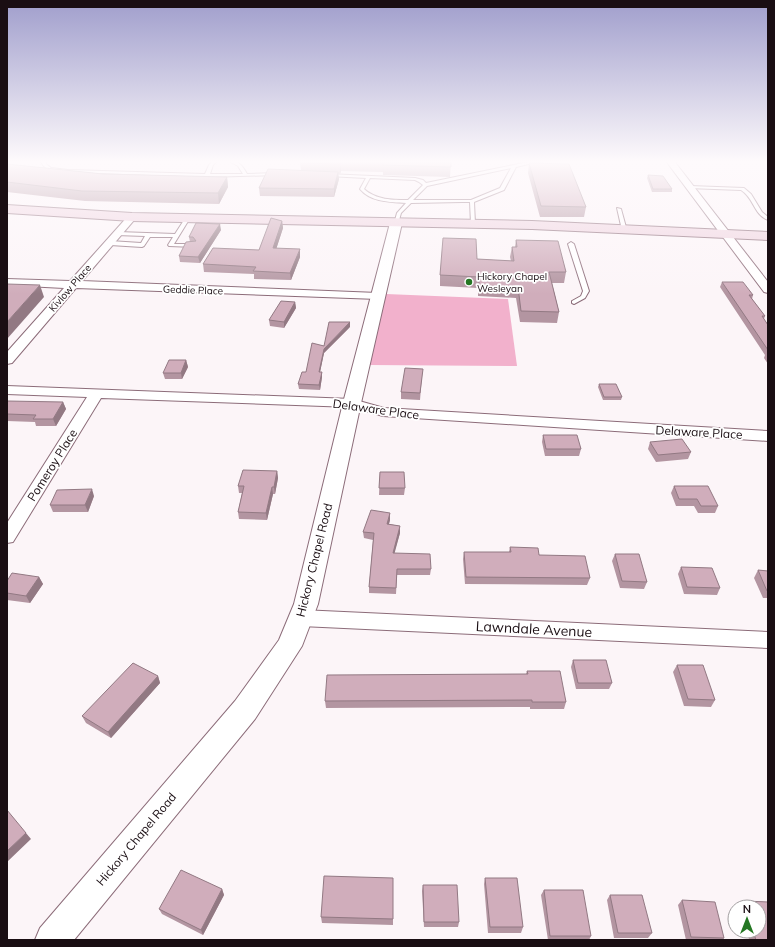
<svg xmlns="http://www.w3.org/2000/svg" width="775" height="947" font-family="Mulish,sans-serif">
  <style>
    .green { fill: #f2b1cc }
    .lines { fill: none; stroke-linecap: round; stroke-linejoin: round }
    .service-casing { stroke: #8c6c79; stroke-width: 2 }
    .minor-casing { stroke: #8c6c79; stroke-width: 2 }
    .tertiary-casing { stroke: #8c6c79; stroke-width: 2 }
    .secondary-casing { stroke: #8c6c79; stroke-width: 2 }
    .service { fill: #fff; fill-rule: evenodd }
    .minor { fill: #fff; fill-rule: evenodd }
    .tertiary { fill: #fff; fill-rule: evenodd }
    .secondary { fill: #efd4e0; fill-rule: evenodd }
    .wall { fill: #b395a1 }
    .shaded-wall { fill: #927983 }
    .building { fill: #d0adbb; stroke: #927983 }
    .poi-dot { fill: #247723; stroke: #fff; stroke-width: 1.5 }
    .labels { text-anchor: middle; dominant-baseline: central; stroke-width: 3.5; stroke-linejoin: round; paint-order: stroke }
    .far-poi-label { font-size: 10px; fill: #1a0e13; stroke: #fff; text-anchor: start }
    .far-street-label { font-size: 10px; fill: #1a0e13; stroke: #fff }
    .street-label { font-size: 12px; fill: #1a0e13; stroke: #fff }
    .near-street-label { font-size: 14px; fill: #1a0e13; stroke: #fff }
  </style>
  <rect width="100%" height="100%" fill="#fcf5f8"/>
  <path class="green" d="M386,294l122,5 9,67 -148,-1z"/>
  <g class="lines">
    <defs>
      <path id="service" d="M41,161h4l1,3 5,4 17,2 137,4 4,-9 4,-4h4l-4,4 -3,9h33l-5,-8 -9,-5c10,0 13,4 18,13l29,-1 2,1 -2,1 -69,2 -139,-5c-10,-1 -24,0 -27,-11z
        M533,161h8l-25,6 -12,23 -30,12 1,22 -2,1 -2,-1 -1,-22h-8l-51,1 -10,10 -3,11h-4l3,-11 9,-10c-17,-1 -35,-1 -46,-14l6,-11 -38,-2 -2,-1 2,-1 87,4 8,2 3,3zM511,168l-11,20 -29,12h-58l14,-14zM370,178l45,2 4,2 4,3 -15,15c-15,0 -32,0 -44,-11z
        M690,186l54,2 7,6 11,18 6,5v3c-14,-5 -14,-22 -27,-30l-53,-2v-2z
        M617,208l4,1 6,22 -5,-1z
        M186,217l4,1 -16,26h19l3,2 -1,1 -26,-1 -1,-1 5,-8h-23l-6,9 -2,1 -32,-2 -3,-2 3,-2 31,2 4,-7 -29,-1v-2l2,-1 57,2z
        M571,242l3,2 15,47 -4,7 -11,6 -2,-1v-2l9,-5 2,-5 -15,-47z"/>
      <path id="minor" d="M666,161h8l94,121v11l-4,-1z
        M132,214l5,3 -2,2 -53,62 296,12 6,3 -6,3 -302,-11 -64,75 -5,1v-12l57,-64 -57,-3v-6l63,2 59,-66z
        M7,386l345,13 32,9 384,23v10l-385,-25 -32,-9 -250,-9 -88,144 -6,1v-20l80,-126 -80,-3z
        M301,610l467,22v16l-467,-22 -7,-2 -3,-6 3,-6z"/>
      <path id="tertiary" d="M396,219l6,4 -41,180 -43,201 -16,42 -47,73 -181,221h-39l5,-12 195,-227 44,-61 15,-36 49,-201 47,-180z"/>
      <path id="secondary" d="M7,205l125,8 400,8 236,11v8l-236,-11 -400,-8 -125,-8z"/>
    </defs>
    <use href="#service" class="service-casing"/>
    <use href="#minor" class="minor-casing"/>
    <use href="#tertiary" class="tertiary-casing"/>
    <use href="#secondary" class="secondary-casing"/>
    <use href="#service" class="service"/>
    <use href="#minor" class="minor"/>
    <use href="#tertiary" class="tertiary"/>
    <use href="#secondary" class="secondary"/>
  </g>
  <path class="wall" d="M301,161h150l-1,16 -67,-2v-3l-42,-1 -1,3h-2l1,5 -5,18 -74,-1 -1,-8 42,-18 -1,-7z
    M529,163l57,44 -2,10h-44l-12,-44z
    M7,164l96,10 124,3 1,10 -9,17 -134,-3 -78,-9z
    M648,175l24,14v3h-20l-5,-14z
    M282,221l1,7 -7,21 24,8 -9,23 -37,-1v-5l-50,-2 -1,-8 56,-14z
    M221,230l-21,33 -20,-1 -1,-6 11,-14 -1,-5z
    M516,240l50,32 -2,11h-12l7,29 -2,11 -37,-1 -4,-24 -38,-2v-8l-38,-2v-11l37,-16 34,2 -1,-4 2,-10h3z
    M722,282l31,13 -1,4 13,17 -1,3 4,6v39l-4,-6 1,-3 -45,-68z
    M295,302l1,6 -12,20 -14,-2 -1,-6z
    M350,327l-26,26 -4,19h2v5l-2,13 -21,-1 -1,-5 8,-12 18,-26z
    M186,360l2,7 -6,12h-17l-2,-6z
    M422,376l-2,24 -19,-1v-7z
    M599,384l23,13 -1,3h-18l-5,-13z
    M7,402h56l3,7 -10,17h-20l-1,-4 -28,-1z
    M543,435l38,14 -2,7h-34l-3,-14z
    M650,442l41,10 -3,7 -32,3 -8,-13z
    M277,471l1,7 -3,16h-2l-6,26 -28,-1 -1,-7 4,-19h-3l-1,-7z
    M380,472l25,16 -1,7h-25z
    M674,486l44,20 -3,7h-17l-4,-7h-18l-5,-13z
    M94,496l-6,16h-35l-3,-7z
    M390,513v7l-1,4 11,2v7l-6,20 37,16 -1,6h-33l-1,19 -27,-1v-6l4,-47 -9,-2 -1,-6z
    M510,547l29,8 51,23 -3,7 -122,-1 -2,-25 1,-7h45z
    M615,554l32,28 -3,7 -24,-1 -8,-27z
    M681,567l39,21 -3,7 -33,-1 -6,-20z
    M758,570l10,1v27h-5l-9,-20z
    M39,577l4,7 -13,19 -23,-3v-19z
    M573,660l39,23 -3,6h-33l-5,-22z
    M677,665l38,35 -4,7 -27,-1 -11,-34z
    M527,671l39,31 -2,7h-34v-2l-204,1 -1,-7 201,-27z
    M158,676l2,7 -49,55 -25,-15 -4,-7z
    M393,878v47l-71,-2 -1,-6z
    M485,878l38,49 -2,6h-33l-4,-49z
    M423,885l36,37 -1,5h-34l-2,-36z
    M222,889l2,6 -21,40 -41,-21 -3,-5z
    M544,890l47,46 -2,4h-41l-7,-45z
    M610,895l42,38 -4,5h-34l-7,-38z
    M682,900l42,38 -1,2h-37l-8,-35z
    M745,901l23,1v38h-19l-2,-9h12v-24h-19v-1z"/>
  <path class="shaded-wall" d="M340,161l1,10 -1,3z
    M338,172l1,7 -5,18v-8z
    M227,177l1,10 -9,17 -1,-11z
    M282,221l1,7 -9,28 -1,-8z
    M220,224l1,6 -21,33 -2,-6z
    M300,249v8l-9,23 -1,-7z
    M40,285l4,12 -37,42v-17z
    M295,302l1,6 -12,20v-6z
    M350,322v5l-26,26 -5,24v-5l5,-23z
    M186,360l2,7 -6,12 -1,-6z
    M322,372v5l-2,13 -1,-5z
    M63,402l3,7 -10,17 -3,-7z
    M277,471l1,7 -3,16 -1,-7z
    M272,487l1,7 -6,26 -1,-7z
    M92,489l2,7 -6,16 -3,-7z
    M390,513v7l-3,10v-6z
    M400,526v7l-7,26v-6z
    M39,577l4,7 -13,19 -4,-7z
    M158,676l2,7 -49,55 -3,-6z
    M26,833l5,6 -24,23v-11z
    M222,889l2,6 -21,40 -2,-5z"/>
  <path class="building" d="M301,161h150v6l-68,-2v-3l-43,-1v3l-40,-1z
    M529,163l40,1 17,43 -45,-1z
    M7,164l96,10 124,3 -9,16 -136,-2 -75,-9z
    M268,169l70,3 -4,17 -75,-1z
    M648,175l15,1 9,13h-19z
    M271,218l11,3 -9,27 27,1 -10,24 -37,-2 3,-4 -53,-3 10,-16 46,2z
    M196,223l24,1 -22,33 -19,-1 7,-14 10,-1 -3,-4h-4z
    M443,238l33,1 1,20 37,2 -2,-14h5l-1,-7 42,1 8,31h-17l10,40 -38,-1 -3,-24 -39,-1v-9l-39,-2z
    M722,282h21l10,13h-4l16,21h-3l6,9v25z
    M7,284l33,1 -33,37z
    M281,301l14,1 -11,20 -15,-2z
    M329,322h21l-26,27 -5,23h3l-3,13 -21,-1 4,-12h4l6,-29 12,3z
    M169,360h17l-5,13h-18z
    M405,368l18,1 -3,24 -19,-1z
    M599,384h17l6,13h-18z
    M7,401l56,1 -10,17h-20l3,-4 -29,-1z
    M543,435h34l4,14h-35z
    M682,439l9,13 -33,3 -8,-13z
    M243,470l34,1 -3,16h-2l-6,26 -28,-1 6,-26h-6z
    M380,472h24l1,16h-26z
    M674,486h34l10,20h-17l-4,-7h-18z
    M92,489l-7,16h-35l7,-15z
    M371,510l19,3 -3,11 13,2 -7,27 37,1 1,15h-34l-1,19 -27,-1 5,-54 -11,-1z
    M510,547l28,1 1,7 46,1 5,22 -124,-1 -2,-25h47z
    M615,554h24l8,28 -25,-1z
    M681,567l31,1 8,20 -33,-1z
    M758,570l10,1v20h-1z
    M12,573l27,4 -13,19 -19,-3v-12z
    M573,660h33l6,23h-34z
    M133,663l25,13 -50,56 -26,-16z
    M677,665h26l12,35 -27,-1z
    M527,671h33l6,31h-34v-2l-207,1 2,-26 201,-1z
    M7,810l19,23 -19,18z
    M181,870l41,19 -21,41 -42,-21z
    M324,876l69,2v41l-72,-2z
    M485,878h32l6,49h-33z
    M423,885h34l2,37h-35z
    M544,890h39l8,46h-41z
    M610,895h32l10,38h-34z
    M682,900l33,2 9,36 -33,-1z
    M745,901l23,1v38h-12l-3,-9h6v-24h-12z"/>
  <linearGradient id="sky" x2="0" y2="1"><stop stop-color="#a09ecc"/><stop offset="0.55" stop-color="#fefafc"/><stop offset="1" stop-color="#fefafc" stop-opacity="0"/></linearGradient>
  <rect width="775" height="294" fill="url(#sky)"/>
  <circle class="poi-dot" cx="469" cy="282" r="4"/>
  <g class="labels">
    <g class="far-poi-label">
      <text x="477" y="276">Hickory Chapel<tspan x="477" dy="12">Wesleyan</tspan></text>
    </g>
    <g class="far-street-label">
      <text transform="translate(70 288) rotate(-49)">Kivlow Place</text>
      <text transform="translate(193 290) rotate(2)">Geddie Place</text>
    </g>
    <g class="street-label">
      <text transform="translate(376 409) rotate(8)">Delaware Place</text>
      <text transform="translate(699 432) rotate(3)">Delaware Place</text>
      <text transform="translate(52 465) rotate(-58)">Pomeroy Place</text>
      <text transform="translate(314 560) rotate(-76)">Hickory Chapel Road</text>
      <text transform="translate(136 839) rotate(-50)">Hickory Chapel Road</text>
    </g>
    <g class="near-street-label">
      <text transform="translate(534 629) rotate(3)">Lawndale Avenue</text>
    </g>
  </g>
  <rect width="775" height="947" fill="none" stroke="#1a0e13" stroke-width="16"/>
  <g transform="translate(747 919)"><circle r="19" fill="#ffffff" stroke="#a39fa1"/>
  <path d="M0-3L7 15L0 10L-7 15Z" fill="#247723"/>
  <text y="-6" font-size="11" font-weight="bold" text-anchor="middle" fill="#1a0e13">N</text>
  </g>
</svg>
